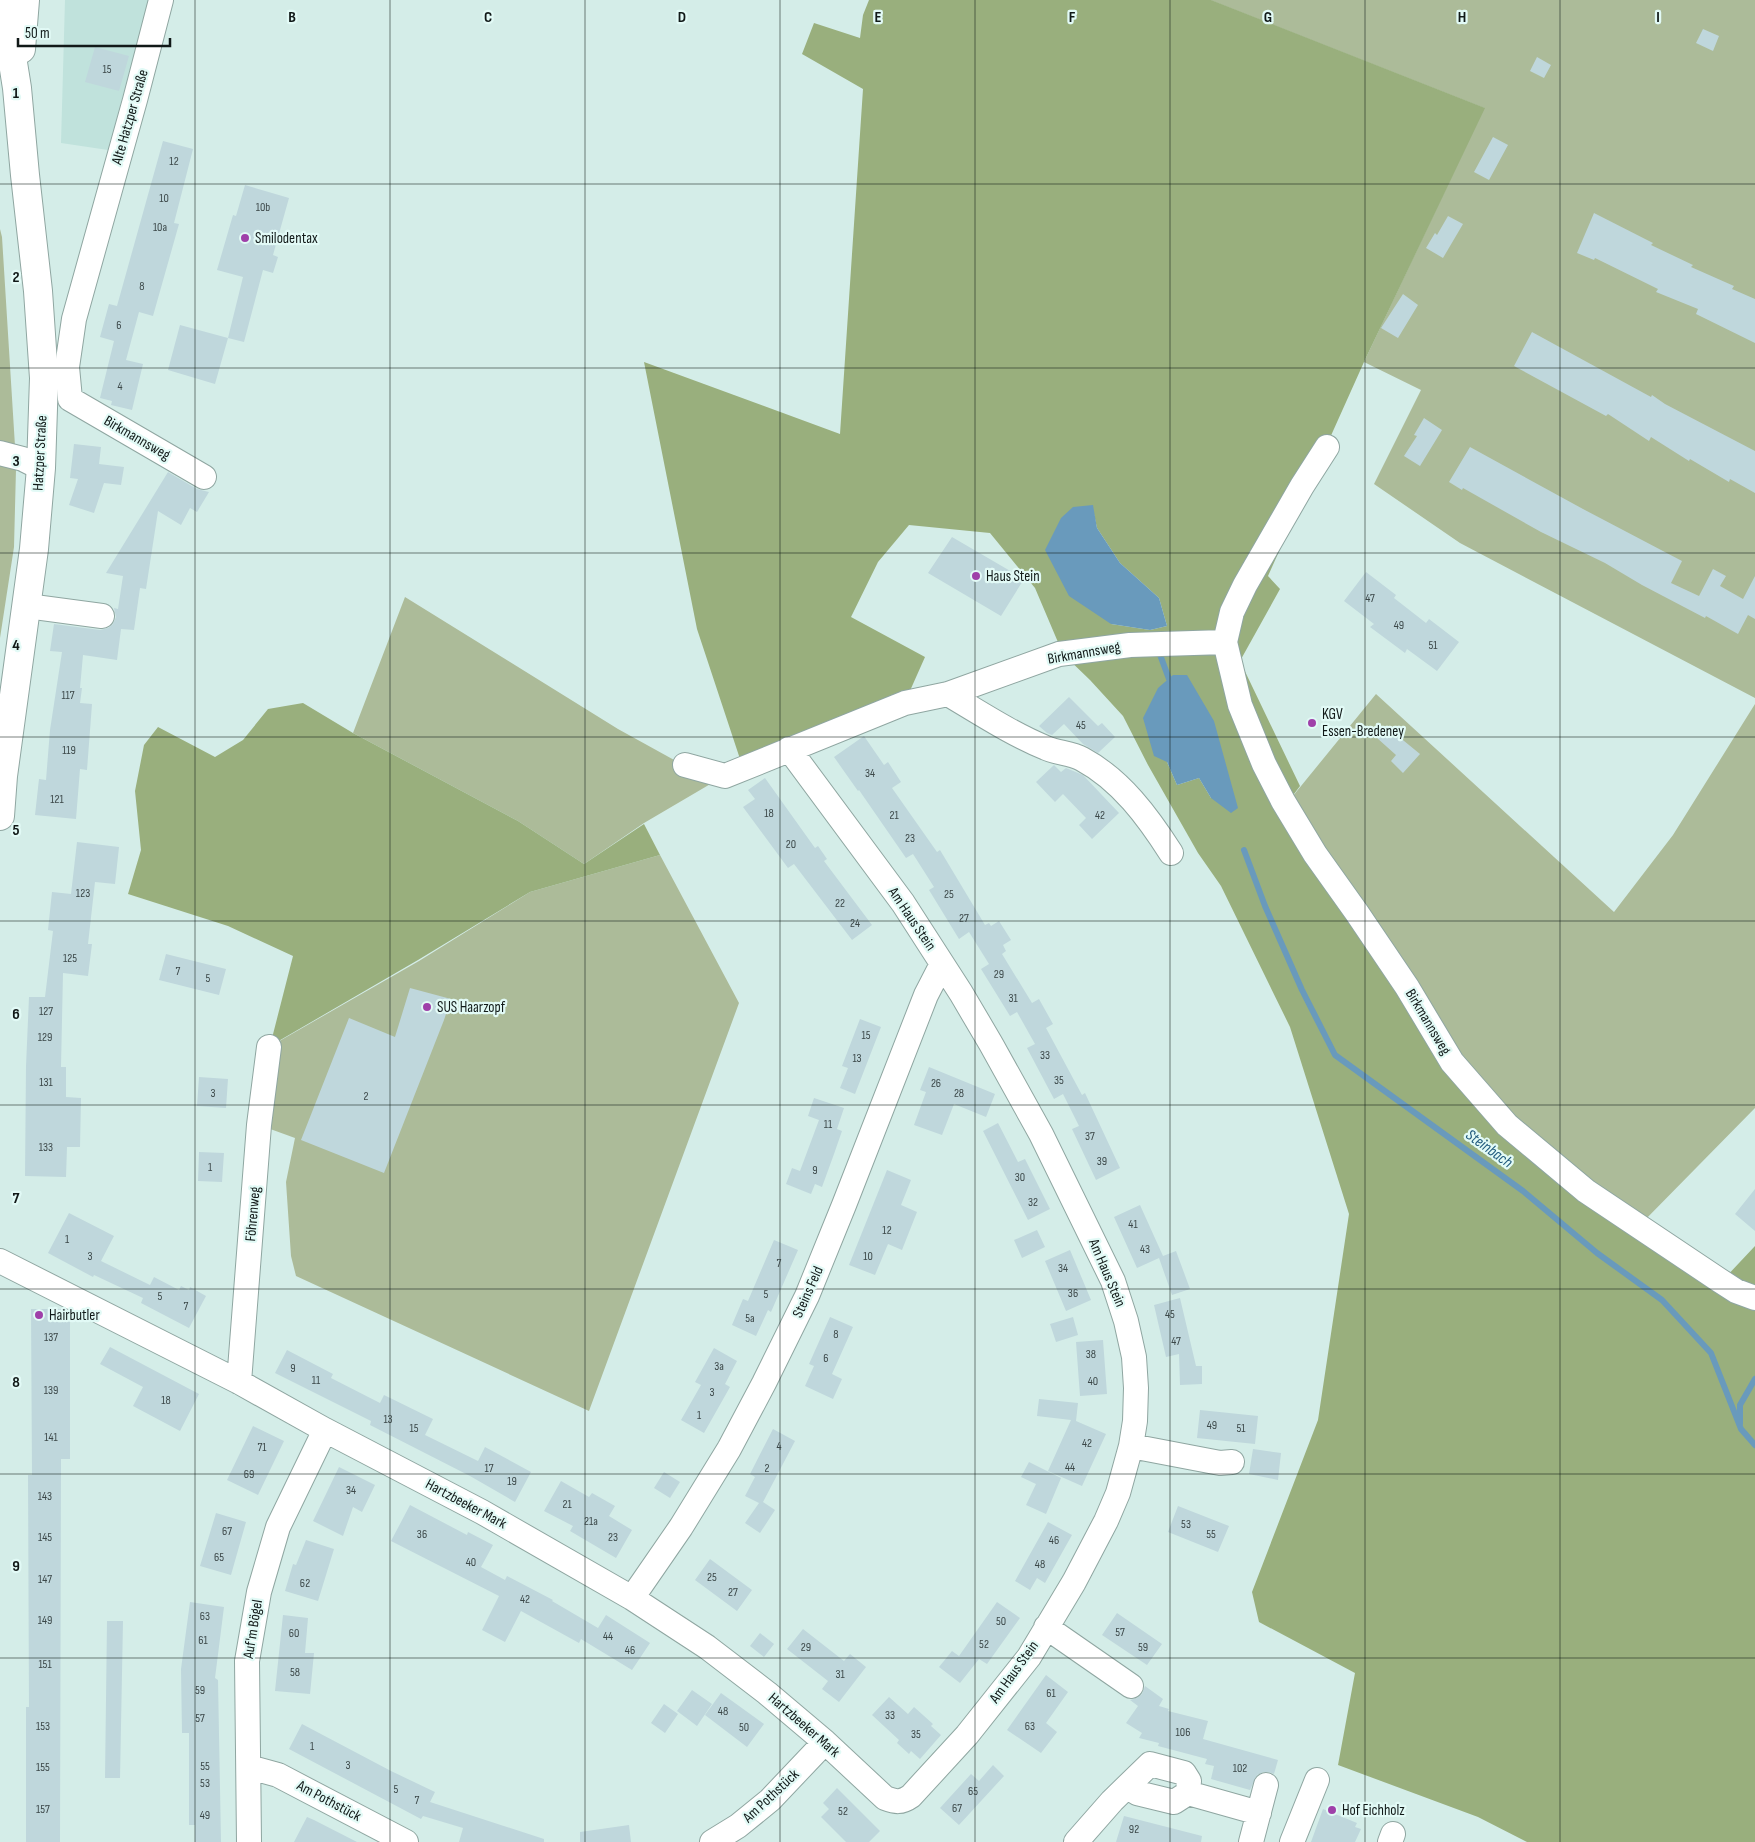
<svg xmlns="http://www.w3.org/2000/svg" width="1755" height="1842" font-family="'Sofia Sans Condensed',sans-serif">
  <style>
    .built { fill: #c0e2dc }
    .green { fill: #acbb99 }
    .forest { fill: #99af7d; fill-rule: evenodd }
    .water { fill: #699abc }
    .lines { fill: none; stroke-linecap: round; stroke-linejoin: round }
    .stream { stroke: #699abc; stroke-width: 6 }
    .building { fill: #bfd7dc }
    .minor-casing { stroke: #8fa6a1; stroke-width: 26 }
    .major-casing { stroke: #8fa6a1; stroke-width: 30 }
    .minor { stroke: #fff; stroke-width: 24 }
    .major { stroke: #fff; stroke-width: 28 }
    .grid { fill: none; stroke: #111918; stroke-width: 1; stroke-opacity: 0.55 }
    .poi-dot { fill: #9f40a9; stroke: #e2faf6; stroke-width: 2 }
    .labels { text-anchor: middle; dominant-baseline: central; stroke-width: 4.5; stroke-linejoin: round; paint-order: stroke }
    .number-label { font-size: 12px; fill: #3c4849 }
    .street-label { font-size: 15px; fill: #111918; stroke: #e2faf6 }
    .poi-label { font-size: 15px; fill: #111918; stroke: #e2faf6; text-anchor: start }
    .water-label { font-size: 16px; font-style: italic; fill: #205a7d; stroke: #e2faf6 }
    .grid-label { font-size: 16px; text-anchor: middle; font-weight: bold; fill: #111918; stroke: #e2faf6; stroke-width: 4.5; stroke-linejoin: round; paint-order: stroke }
  </style>
  <rect width="100%" height="100%" fill="#d4ede8"/>
  <path class="built" d="M65,0h84l-41,150 -47,-7z"/>
  <path class="green" d="M1210,0h545v698l-295,-155 -86,-59 47,-94 -57,-28 120,-254z
    M0,229l2,8 13,209 -15,-2z
    M0,460l16,9 -2,78 -14,91z
    M405,597l213,132 67,37 39,10 -80,47 -60,41 -66,-43 -165,-88z
    M1376,694l238,218 59,-77 82,-131v404l-115,117 -133,-102 -219,-321z
    M660,855l79,148 -150,408 -293,-135 -5,-20 -5,-74 9,-44 -33,-12 7,-79 150,-86 111,-69z"/>
  <path class="forest" d="M869,0h342l274,108 -121,254 -96,214 12,13 -40,72 60,125 -12,16 218,324 249,167v549h-228l-49,-25 -140,-52 17,-92 -96,-51 -7,-30 66,-172 31,-206 -59,-187 -69,-141 -23,-33 -50,-88 -25,-49 -33,-36 -27,-26 -28,-66 -45,-55 -81,-8 -31,37 -27,55 74,40 -20,45 -162,66 -46,-139 -53,-267 196,72 23,-345 -61,-35 12,-31 46,15 3,-23zM1092,505l5,23 23,35 39,35 8,28 -17,4 -39,-6zM1214,721l-3,77 -12,-20 -22,7 -10,-23z
    M303,703l50,30 165,88 66,43 60,-40 16,31 -130,37 -112,68 -148,86 23,-90 -65,-30 -100,-32 13,-44 -6,-59 9,-46 14,-18 57,30 28,-17 25,-31z
    M1755,1246v45l-31,-12z"/>
  <path class="water" d="M1093,505l4,23 23,35 39,35 8,28 -17,4 -39,-6 -42,-28 -24,-46 16,-32 12,-11z
    M1173,675h14l27,46 24,87 -7,5 -20,-15 -12,-20 -22,7 -10,-23 -13,-6 -11,-38 15,-30z"/>
  <g class="lines">
    <path class="stream" d="M1159,652l10,27
      M1244,850l21,56 37,84 33,65 188,136 74,62 65,47 49,53 30,76 14,16
      M1740,1424v-19l15,-26"/>
  </g>
  <path class="building" d="M1703,29l16,7 -6,15 -17,-8z
    M95,47l34,9 -10,35 -34,-9z
    M1537,57l14,8 -7,13 -14,-7z
    M1493,137l15,8 -19,35 -15,-8z
    M163,141l30,8 -19,74 5,1 -26,92 -14,-4 -13,48 17,4 -11,46 -21,-5 1,-4 -12,-3 14,-57 -14,-4 9,-33 8,2z
    M245,185l44,13 -16,57 5,2 -5,16 -10,-3 -19,72 -16,-4 15,-61 -26,-7 16,-55 3,1z
    M1594,213l59,30 -2,2 42,20 -2,2 43,19 -2,3 23,10v44l-59,-29 2,-5 -42,-17 2,-3 -63,-31 -1,2 -17,-7z
    M1448,216l15,8 -20,34 -17,-10 9,-15 2,2z
    M1403,294l15,11 -20,33 -17,-10z
    M180,325l48,13 -13,46 -47,-14z
    M1532,332l119,65 1,-2 13,9 90,47v42l-25,-14 -1,3 -39,-23 -1,2 -38,-24 -2,4 -41,-27 -2,2 -92,-50z
    M1424,418l18,12 -22,36 -16,-10 13,-20 -3,-1z
    M74,444l27,3 -2,17 25,3 -3,18 -17,-2 -10,30 -25,-8 9,-26 -8,-1z
    M1470,447l113,62 99,52 -11,22 28,13 14,-27 13,7 -6,10 23,13 12,-23v43l-7,-4 -10,19 -32,-18 -1,2 -63,-33 -37,-22 -64,-31 -78,-44 -1,2 -13,-8z
    M168,472l29,17 12,3 -12,20 -7,-4 -9,17 -23,-14 -12,78 -6,-1 -6,42 -13,-1 -4,31 -34,-5 -3,33h2l-2,15 12,1 -5,66 -7,-1 -4,50 -41,-4 4,-36 7,1 4,-50 12,-78 -12,-1 4,-27 46,6 8,-2 5,-4 3,-7 -2,-9 4,1 5,-33 -17,-3z
    M952,537l72,42 -23,37 -73,-43z
    M1366,572l30,23 -2,3 32,25 3,-4 30,23 -22,29 -30,-22 -2,4 -35,-26 4,-3 -30,-23z
    M1069,697l29,29 4,-3 13,14 -17,16 -15,-9 -19,-20 -12,11 -5,-2 -8,-7z
    M1387,727l33,27 -17,19 -12,-12 5,-6 -19,-17z
    M864,736l20,29 4,-3 13,20 -9,6 45,64 3,-2 45,75 4,-2 2,3 8,-5 12,19 -8,5 3,6 -4,3 30,49 7,-4 14,25 -7,4 36,67 3,-2 35,75 -24,12 -24,-51 7,-3 -16,-32 -9,5 -27,-51 8,-4 -18,-32 -7,4 -29,-47 8,-5 -20,-32 -10,7 -30,-49 5,-3 -21,-33 -7,4 -47,-68 -1,1 -24,-34z
    M1054,765l7,7 5,-4 17,7 36,38 -27,26 -13,-14 7,-7 -23,-24 -8,8 -19,-20z
    M765,778l50,70 3,-2 9,13 -3,2 48,64 -20,15 -58,-76 -6,4 -45,-61 12,-8 -7,-9z
    M77,842l42,5 -4,37 -20,-2 -7,62h4l-4,32 -25,-3 -2,94h5v30l15,1 -1,49h-13l-1,30 -41,-1 1,-110 3,-69h16l8,-66 -5,-1 4,-38 19,2z
    M166,954l60,15 -7,26 -60,-15z
    M410,988l41,11 -7,21 -60,153 -83,-33 48,-122 46,19z
    M860,1019l21,8 -26,67 -15,-6 8,-20 -6,-2z
    M929,1067l66,27 -9,23 -32,-13 -12,31 -28,-10 12,-33 -6,-2z
    M199,1077l29,2 -2,29 -29,-2z
    M814,1098l30,10 -7,21 5,2 -8,23 -12,33 -7,-3 -4,10 -25,-10 6,-16 8,3 19,-51 -11,-4z
    M998,1123l20,39 7,-3 25,50 -22,11 -45,-89z
    M199,1152l25,1 -2,29 -24,-1z
    M887,1170l24,10 -10,25 16,7 -15,38 -14,-6 -13,31 -26,-10z
    M1755,1189v42l-20,-17z
    M1140,1205l23,51 13,-5 14,38 -18,6 -13,-37 -22,10 -23,-51z
    M69,1213l45,23 -13,25 49,24 4,-8 25,13 2,-4 8,4 1,-3 16,9 -17,32 -48,-25 2,-5 -49,-23 -1,2 -45,-24z
    M1037,1230l8,17 -23,11 -8,-18z
    M774,1240l24,10 -27,62 -3,-2 -12,26 -24,-11 11,-26 5,2z
    M1070,1250l21,50 -25,11 -21,-50z
    M1180,1298l16,68h6v18l-22,1 -1,-31 -13,3 -12,-52z
    M31,1309h33l6,3v147h-9l-1,383h-34v-135h3l-1,-232h4z
    M830,1317l23,10 -21,47 10,5 -9,20 -28,-13 9,-20 -5,-2z
    M1073,1317l5,18 -22,7 -6,-18z
    M1103,1340l4,54 -27,2 -4,-54z
    M110,1347l89,47 -19,37 -47,-25 10,-19 -43,-23z
    M714,1348l23,13 -12,23 5,3 -26,46 -23,-13 20,-35 -6,-3z
    M287,1350l46,24 -2,4 49,25 4,-8 49,24 -8,16 53,26 7,-14 46,25 -16,30 -45,-26 -100,-51 1,-4 -96,-48z
    M1039,1399l39,4 -2,18 30,13 -24,52 -34,-15 23,-51 -34,-4z
    M1200,1410l58,6 -3,28 -58,-6z
    M253,1426l31,15 -26,54 -31,-15z
    M773,1429l22,12 -32,61 12,8 -15,23 -15,-10 14,-20 -14,-7 10,-19 -5,-3z
    M1253,1449l28,4 -3,27 -29,-6z
    M1029,1462l32,16 -15,36 -20,-9 10,-21 -15,-7z
    M339,1467l36,18 -13,27 -9,-5 -10,29 -30,-15z
    M664,1472l16,10 -10,16 -16,-10z
    M561,1481l28,16 3,-4 23,13 -6,10 23,14 -16,28 -46,-27 3,-5 -29,-15z
    M410,1505l57,30 1,-3 25,13 -12,22 24,13 2,-4 46,24 -1,1 46,27 8,-13 44,28 -18,27 -51,-31 -2,4 -58,-32 -16,31 -23,-12 17,-34 -108,-55z
    M1178,1506l51,20 -11,26 -50,-20z
    M216,1513l30,9 -15,53 -31,-9z
    M1048,1522l24,13 -27,48 -8,-5 -7,12 -15,-9z
    M306,1540l28,9 -16,52 -33,-10 8,-27 3,1z
    M710,1559l42,31 -15,21 -42,-31z
    M190,1602l34,5 -9,71 3,2 3,162h-26v-17h-6v-92h-7l-1,-64z
    M997,1602l23,16 -33,46 -8,-5 -19,24 -21,-16 13,-16 7,5z
    M1117,1613l45,31 -15,21 -45,-30z
    M283,1615l25,3 -3,35h9l-4,41 -35,-3z
    M107,1621h16l-3,157h-15z
    M803,1629l41,32 6,-7 16,13 -27,35 -17,-13 6,-8 -41,-32z
    M760,1633l14,11 -10,13 -14,-11z
    M1046,1675l22,17 -22,31 11,9 -16,21 -34,-23z
    M1145,1686l18,13 -4,7 10,3 -1,2 40,10 -5,18 75,21 -4,14 -5,-2h-6l-6,3 -7,15 -39,-11 3,-13 -9,-2 2,-5 -49,-13 1,-3 -20,-5 3,-5 -16,-10 12,-17 -8,-6 7,-2 5,-4z
    M692,1690l20,14 -15,22 -20,-15z
    M721,1693l43,31 -17,23 -42,-32z
    M889,1697l19,17 6,-7 19,17 -2,2 10,9 -21,24 -9,-8 -2,3 -12,-11 2,-3 -27,-25z
    M664,1704l14,10 -13,19 -14,-10z
    M302,1724l89,47 44,21 -5,10 114,37v3h-85l4,-14 -40,-12 -2,3 -132,-70z
    M993,1765l11,11 -45,49 -19,-17 31,-34 8,7z
    M837,1788l43,43 -11,11h-23l-25,-25 8,-8 -6,-6z
    M1323,1809l34,14 -2,4 6,2 -6,13h-44z
    M1124,1816l78,20 -1,6h-85z
    M307,1817l7,3 43,22h-63z
    M629,1825l2,17h-51v-10z"/>
  <g class="lines">
    <defs>
      <path id="minor" d="M161,0l-26,100 -61,219 -7,48 3,32 134,78
        M0,453l23,6 18,9
        M27,606l75,10
        M1225,642l7,-30 13,-27 57,-99 25,-39
        M948,694c32,19 64,40 98,54 11,5 25,5 36,11 39,21 66,58 89,94
        M685,765l40,11 180,-73 43,-9 111,-40 71,-9 95,-3 15,63 24,59 19,37 32,53 42,59 50,74 45,75 55,63 79,66 133,89 17,11 19,7
        M0,1261l239,121 86,48 157,82 150,86 75,49 60,46 58,49 60,56c11,4 16,5 26,-2l56,-61 62,-78 45,-75 32,-61 12,-28 13,-47 4,-25 1,-33 -2,-31 -8,-36 -13,-40 -72,-147 -50,-90 -30,-51 -58,-90 -114,-154
        M239,1382l20,-257 10,-78
        M1131,1446l89,17 12,-1
        M632,1598l49,-71 48,-78 35,-66 43,-87 37,-91 82,-210 16,-31
        M1046,1627l85,59
        M249,1767l29,8 128,67
        M1188,1793l71,20
        M249,1842l-2,-181 12,-69 19,-65 47,-97
        M712,1842l26,-16 32,-26 55,-58
        M1076,1842l36,-41 38,-37 34,9 5,8 -1,12 -14,9 -37,-9 -9,-7
        M1251,1842l15,-57
        M1292,1842l25,-62
        M1390,1842l3,-8"/>
      <path id="major" d="M21,49l4,-49
        M0,816l3,-40 31,-227 7,-81 3,-90 -6,-87 -13,-116 -8,-87 -14,-88"/>
    </defs>
    <use href="#minor" class="minor-casing"/>
    <use href="#major" class="major-casing"/>
    <use href="#minor" class="minor"/>
    <use href="#major" class="major"/>
  </g>
  <path class="grid" d="M195,0v1842M390,0v1842M585,0v1842M780,0v1842M975,0v1842M1170,0v1842M1365,0v1842M1560,0v1842M0,184h1755M0,368h1755M0,553h1755M0,737h1755M0,921h1755M0,1105h1755M0,1289h1755M0,1474h1755M0,1658h1755"/>
  <g class="poi-dot">
    <circle cx="245" cy="238" r="5"/>
    <circle cx="976" cy="576" r="5"/>
    <circle cx="1312" cy="723" r="5"/>
    <circle cx="427" cy="1007" r="5"/>
    <circle cx="39" cy="1315" r="5"/>
    <circle cx="1332" cy="1810" r="5"/>
  </g>
  <g class="labels">
    <g class="number-label">
      <text x="107" y="69">15</text>
      <text x="174" y="161">12</text>
      <text x="164" y="198">10</text>
      <text x="263" y="207">10b</text>
      <text x="160" y="227">10a</text>
      <text x="142" y="286">8</text>
      <text x="119" y="325">6</text>
      <text x="120" y="386">4</text>
      <text x="1370" y="598">47</text>
      <text x="1399" y="625">49</text>
      <text x="1433" y="645">51</text>
      <text x="68" y="695">117</text>
      <text x="1081" y="725">45</text>
      <text x="69" y="750">119</text>
      <text x="870" y="773">34</text>
      <text x="57" y="799">121</text>
      <text x="769" y="813">18</text>
      <text x="894" y="815">21</text>
      <text x="1100" y="815">42</text>
      <text x="910" y="838">23</text>
      <text x="791" y="844">20</text>
      <text x="83" y="893">123</text>
      <text x="949" y="894">25</text>
      <text x="840" y="903">22</text>
      <text x="964" y="918">27</text>
      <text x="855" y="923">24</text>
      <text x="70" y="958">125</text>
      <text x="178" y="971">7</text>
      <text x="999" y="974">29</text>
      <text x="208" y="978">5</text>
      <text x="1013" y="998">31</text>
      <text x="46" y="1011">127</text>
      <text x="866" y="1035">15</text>
      <text x="45" y="1037">129</text>
      <text x="1045" y="1055">33</text>
      <text x="857" y="1058">13</text>
      <text x="1059" y="1080">35</text>
      <text x="46" y="1082">131</text>
      <text x="936" y="1083">26</text>
      <text x="213" y="1093">3</text>
      <text x="959" y="1093">28</text>
      <text x="366" y="1096">2</text>
      <text x="828" y="1124">11</text>
      <text x="1090" y="1136">37</text>
      <text x="46" y="1147">133</text>
      <text x="1102" y="1161">39</text>
      <text x="210" y="1167">1</text>
      <text x="815" y="1170">9</text>
      <text x="1020" y="1177">30</text>
      <text x="1033" y="1202">32</text>
      <text x="1133" y="1224">41</text>
      <text x="887" y="1230">12</text>
      <text x="67" y="1239">1</text>
      <text x="1145" y="1249">43</text>
      <text x="90" y="1256">3</text>
      <text x="868" y="1256">10</text>
      <text x="779" y="1263">7</text>
      <text x="1063" y="1268">34</text>
      <text x="1073" y="1293">36</text>
      <text x="766" y="1294">5</text>
      <text x="160" y="1296">5</text>
      <text x="186" y="1306">7</text>
      <text x="1170" y="1314">45</text>
      <text x="750" y="1318">5a</text>
      <text x="836" y="1334">8</text>
      <text x="51" y="1337">137</text>
      <text x="1176" y="1341">47</text>
      <text x="1091" y="1354">38</text>
      <text x="826" y="1358">6</text>
      <text x="719" y="1366">3a</text>
      <text x="293" y="1368">9</text>
      <text x="316" y="1380">11</text>
      <text x="1093" y="1381">40</text>
      <text x="51" y="1390">139</text>
      <text x="712" y="1392">3</text>
      <text x="166" y="1400">18</text>
      <text x="699" y="1415">1</text>
      <text x="388" y="1419">13</text>
      <text x="1212" y="1425">49</text>
      <text x="414" y="1428">15</text>
      <text x="1241" y="1428">51</text>
      <text x="51" y="1437">141</text>
      <text x="1087" y="1443">42</text>
      <text x="779" y="1446">4</text>
      <text x="262" y="1447">71</text>
      <text x="1070" y="1467">44</text>
      <text x="489" y="1468">17</text>
      <text x="767" y="1468">2</text>
      <text x="249" y="1474">69</text>
      <text x="512" y="1481">19</text>
      <text x="351" y="1490">34</text>
      <text x="45" y="1496">143</text>
      <text x="567" y="1504">21</text>
      <text x="591" y="1521">21a</text>
      <text x="1186" y="1524">53</text>
      <text x="227" y="1531">67</text>
      <text x="422" y="1534">36</text>
      <text x="1211" y="1534">55</text>
      <text x="45" y="1537">145</text>
      <text x="613" y="1537">23</text>
      <text x="1054" y="1540">46</text>
      <text x="219" y="1557">65</text>
      <text x="471" y="1562">40</text>
      <text x="1040" y="1564">48</text>
      <text x="712" y="1577">25</text>
      <text x="45" y="1579">147</text>
      <text x="305" y="1583">62</text>
      <text x="733" y="1592">27</text>
      <text x="525" y="1599">42</text>
      <text x="205" y="1616">63</text>
      <text x="45" y="1620">149</text>
      <text x="1001" y="1621">50</text>
      <text x="1120" y="1632">57</text>
      <text x="294" y="1633">60</text>
      <text x="608" y="1636">44</text>
      <text x="203" y="1640">61</text>
      <text x="984" y="1644">52</text>
      <text x="806" y="1647">29</text>
      <text x="1143" y="1647">59</text>
      <text x="630" y="1650">46</text>
      <text x="45" y="1664">151</text>
      <text x="295" y="1672">58</text>
      <text x="840" y="1674">31</text>
      <text x="200" y="1690">59</text>
      <text x="1051" y="1693">61</text>
      <text x="723" y="1711">48</text>
      <text x="890" y="1715">33</text>
      <text x="200" y="1718">57</text>
      <text x="43" y="1726">153</text>
      <text x="1030" y="1726">63</text>
      <text x="744" y="1727">50</text>
      <text x="1183" y="1732">106</text>
      <text x="916" y="1734">35</text>
      <text x="312" y="1746">1</text>
      <text x="348" y="1765">3</text>
      <text x="205" y="1766">55</text>
      <text x="43" y="1767">155</text>
      <text x="1240" y="1768">102</text>
      <text x="205" y="1783">53</text>
      <text x="396" y="1789">5</text>
      <text x="973" y="1791">65</text>
      <text x="417" y="1800">7</text>
      <text x="957" y="1808">67</text>
      <text x="43" y="1809">157</text>
      <text x="843" y="1811">52</text>
      <text x="205" y="1815">49</text>
      <text x="1134" y="1829">92</text>
    </g>
    <g class="street-label">
      <text transform="translate(130 117) rotate(-74)">Alte Hatzper Straße</text>
      <text transform="translate(137 438) rotate(30)">Birkmannsweg</text>
      <text transform="translate(40 453) rotate(-87)">Hatzper Straße</text>
      <text transform="translate(1084 653) rotate(-10)">Birkmannsweg</text>
      <text transform="translate(912 919) rotate(56)">Am Haus Stein</text>
      <text transform="translate(1428 1022) rotate(59)">Birkmannsweg</text>
      <text transform="translate(253 1214) rotate(-85)">Föhrenweg</text>
      <text transform="translate(1107 1273) rotate(67)">Am Haus Stein</text>
      <text transform="translate(808 1292) rotate(-66)">Steins Feld</text>
      <text transform="translate(466 1504) rotate(28)">Hartzbeeker Mark</text>
      <text transform="translate(253 1629) rotate(-81)">Auf'm Bögel</text>
      <text transform="translate(1014 1672) rotate(-54)">Am Haus Stein</text>
      <text transform="translate(804 1725) rotate(41)">Hartzbeeker Mark</text>
      <text transform="translate(771 1796) rotate(-43)">Am Pothstück</text>
      <text transform="translate(329 1801) rotate(28)">Am Pothstück</text>
    </g>
    <g class="poi-label">
      <text x="255" y="238">Smilodentax</text>
      <text x="986" y="576">Haus Stein</text>
      <text x="1322" y="714">KGV<tspan x="1322" dy="17">Essen-Bredeney</tspan></text>
      <text x="437" y="1007">SUS Haarzopf</text>
      <text x="49" y="1315">Hairbutler</text>
      <text x="1342" y="1810">Hof Eichholz</text>
    </g>
    <g class="water-label">
      <text transform="translate(1489 1149) rotate(36)">Steinbach</text>
    </g>
  </g>
  <g class="grid-label">
    <text x="292" y="22">B</text>
    <text x="488" y="22">C</text>
    <text x="682" y="22">D</text>
    <text x="878" y="22">E</text>
    <text x="1072" y="22">F</text>
    <text x="1268" y="22">G</text>
    <text x="1462" y="22">H</text>
    <text x="1658" y="22">I</text>
    <text x="16" y="98">1</text>
    <text x="16" y="282">2</text>
    <text x="16" y="466">3</text>
    <text x="16" y="650">4</text>
    <text x="16" y="835">5</text>
    <text x="16" y="1019">6</text>
    <text x="16" y="1203">7</text>
    <text x="16" y="1387">8</text>
    <text x="16" y="1571">9</text>
  </g>
  <path d="M18 38v8h152v-8" fill="none" stroke="#111918" stroke-width="2.5"/>
  <text x="25" y="38" font-size="15" fill="#111918" stroke="#e2faf6" stroke-width="4" paint-order="stroke">50 m</text>
</svg>
